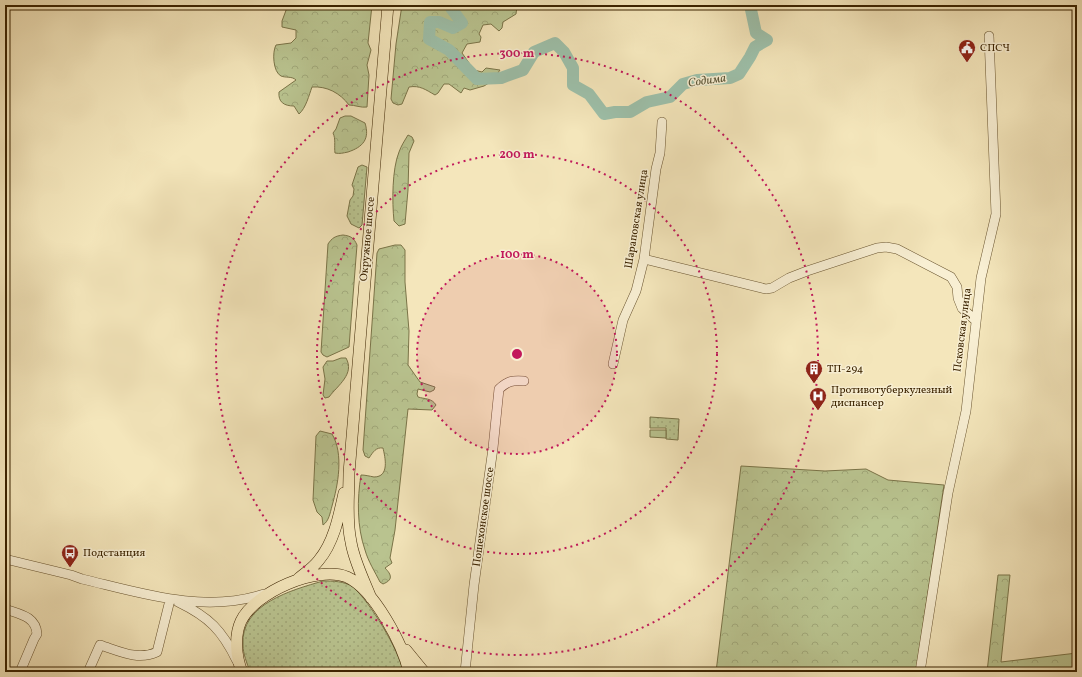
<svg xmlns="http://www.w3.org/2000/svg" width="1082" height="677" font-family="Vollkorn,serif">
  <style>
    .green { fill: url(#green-dots); stroke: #7a7448 }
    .forest { fill: url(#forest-crowns); stroke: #7a7448 }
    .pitch { fill: #bac591; stroke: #7a7448 }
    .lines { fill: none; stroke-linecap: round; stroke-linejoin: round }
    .river { stroke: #9dc0aa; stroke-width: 12 }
    .minor-casing { stroke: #69542f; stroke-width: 10 }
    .major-casing { stroke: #3b2300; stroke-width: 12 }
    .minor { stroke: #f8efd3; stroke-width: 9 }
    .major { stroke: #f4e6bb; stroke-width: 11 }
    .ring { fill: none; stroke: #c2185b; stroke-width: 2; stroke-dasharray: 2 4 }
    .labels { text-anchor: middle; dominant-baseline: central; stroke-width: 3; stroke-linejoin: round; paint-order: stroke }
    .poi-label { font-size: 11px; fill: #3b2300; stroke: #f8efd3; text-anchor: start }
    .street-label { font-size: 11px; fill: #3b2300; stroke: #f8efd3 }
    .water-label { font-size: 12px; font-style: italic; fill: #585233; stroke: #f8efd3 }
    .centre { fill: #c2185b; stroke: #f8efd3; stroke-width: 2 }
    .ring-label { font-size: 12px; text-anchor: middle; font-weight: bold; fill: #c2185b; stroke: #f8efd3; stroke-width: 3; stroke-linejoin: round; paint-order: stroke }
  </style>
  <defs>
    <pattern id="green-dots" width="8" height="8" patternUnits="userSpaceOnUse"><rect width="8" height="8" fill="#bac591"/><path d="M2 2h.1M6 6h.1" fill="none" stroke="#a1a97b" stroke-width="1.8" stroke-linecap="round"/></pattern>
    <pattern id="forest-crowns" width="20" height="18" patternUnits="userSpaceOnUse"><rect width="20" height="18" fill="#bac591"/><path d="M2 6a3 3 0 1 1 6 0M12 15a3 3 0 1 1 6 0" fill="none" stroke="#a1a97b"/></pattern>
  </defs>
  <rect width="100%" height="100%" fill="#f4e6bb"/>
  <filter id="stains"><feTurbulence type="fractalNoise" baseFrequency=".005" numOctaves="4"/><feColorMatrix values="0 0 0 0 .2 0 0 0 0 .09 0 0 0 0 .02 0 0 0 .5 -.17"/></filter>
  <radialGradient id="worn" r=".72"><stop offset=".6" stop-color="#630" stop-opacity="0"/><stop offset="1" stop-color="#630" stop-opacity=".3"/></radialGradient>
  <path class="green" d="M362,165l5,2 -5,58 -3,3 -8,-4 -4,-8 3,-16 3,-4 1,-7 -2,-4 6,-18z
    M650,417l29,2 -1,21 -12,-1v-11h-16z
    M323,581c10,0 21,0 30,6 17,15 46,63 50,85h-153c-3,-9 -7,-18 -7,-27 -3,-41 49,-55 80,-64z"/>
  <path class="forest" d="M288,5h84l-4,38 3,7 -4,15 2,10 -2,32c-6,1 -12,-2 -18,-2 -9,-12 -22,-19 -37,-18 -3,8 -6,21 -13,27l-5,-8c-10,0 -16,-4 -15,-14l17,-12c-4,-4 -10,-2 -15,-4 -8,-4 -9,-24 -5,-31l15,-2 5,-5v-8l-14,-3v-6z
    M402,5l115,1 -1,8 -13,8 -1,6 -3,3 -8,-7 -8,1 -4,9 2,3 -1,5 -13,2 -5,9 12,17 8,2 4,-4 14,2 -8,11 -8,5 -14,4 -6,-2 -3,5 -12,-9h-5l-6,9 -3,2c-9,-5 -15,-10 -26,-8l-7,17 -4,1 -5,-2 -2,-4 5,-55z
    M345,116h6l14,7c5,16 -2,24 -17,29 -5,1 -8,2 -13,1 -1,-7 1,-14 -2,-20l3,-4 4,-11z
    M408,135l4,2 2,4 -5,12 -1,37 -3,34 -6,2 -5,-5c-2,-19 -2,-52 5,-69 2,-6 6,-12 9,-17z
    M343,235c8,1 11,3 14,10l-8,102 -22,10 -4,-2 -2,-3 7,-108c4,-6 7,-8 15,-9z
    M395,245h6l4,5v32l4,49 -1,34 12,17 15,5 -1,3 -4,2 -12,-3 -1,5 1,3c6,2 14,1 18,8l-4,5 -24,-1 -13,121 -5,28 2,5 -7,5c7,7 8,12 -2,16l-3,-2c-5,-10 -12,-21 -15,-32 -8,-23 -8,-51 -4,-75 4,0 8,1 13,2 16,0 11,-20 9,-29 -7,-1 -10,4 -14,10l-4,-2 -2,-6 14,-197 2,-4z
    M341,358h5c9,16 -8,27 -17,39l-4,1 -2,-3 2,-16 -2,-12 4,-6h6z
    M320,431l12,3c12,20 6,51 0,72 -2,7 -3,15 -9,19l-1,-8 -5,-5 -4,-12 3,-64z
    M741,466l84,5 41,-2 22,11 56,5 -28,187h-200z
    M998,575h12l-9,87 76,-9v17l-34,2h-56z"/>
  <path class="pitch" d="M650,430h16v8l-16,-1z"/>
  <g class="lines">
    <path class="river" d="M451,5v3l11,15 -9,5 -14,-6h-9l-1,17 20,11 28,29 24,-1 22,-8 11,-18 21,-9 9,9 9,16v17l16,9 15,20 11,-2h15l17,-10 23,-5 13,-13 14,-4 33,-2 9,-4 11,-17 5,-10 12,-7 -11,-7 -6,-28"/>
    <defs>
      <path id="minor" d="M644,259l122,30 6,-1 17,-10 18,-7 70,-23 9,-1 11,2 54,28 6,10 1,11 4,10 14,13
        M613,364l10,-44 13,-29 8,-32 12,-90 4,-16 2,-31
        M5,559l66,16 11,4c59,14 122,35 182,15
        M178,602c31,15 44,28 59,59
        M5,609c14,5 31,7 32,25l-3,5 -14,33
        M88,672l12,-27c19,6 38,16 57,7l13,-52
        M465,672l9,-87 19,-137 6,-59c9,-8 13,-9 25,-8
        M920,672l28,-179 18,-82 15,-133 15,-64 -7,-178"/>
      <path id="major" d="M298,579c7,-6 15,-11 21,-19 15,-18 20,-44 25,-67
        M371,598c-7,-18 -17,-37 -20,-56 -5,-22 -2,-46 -2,-69l39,-468
        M406,650l18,22
        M242,672c-6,-15 -8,-36 -1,-51 14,-29 76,-56 106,-44 27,12 56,68 62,95"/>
    </defs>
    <use href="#minor" class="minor-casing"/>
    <use href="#major" class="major-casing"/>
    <use href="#minor" class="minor"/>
    <use href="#major" class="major"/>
  </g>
  <circle cx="517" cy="354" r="100" fill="#c2185b" fill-opacity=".12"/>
  <g class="ring">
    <circle cx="517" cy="354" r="100"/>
    <circle cx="517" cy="354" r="200"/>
    <circle cx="517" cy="354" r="301"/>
  </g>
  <defs>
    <symbol id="civic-pin" viewBox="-11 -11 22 30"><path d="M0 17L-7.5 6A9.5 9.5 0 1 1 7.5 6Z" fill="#8f2418" stroke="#f8efd3"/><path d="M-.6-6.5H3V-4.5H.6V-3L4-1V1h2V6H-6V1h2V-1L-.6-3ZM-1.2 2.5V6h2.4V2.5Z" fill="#fff"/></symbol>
    <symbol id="building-pin" viewBox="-11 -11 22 30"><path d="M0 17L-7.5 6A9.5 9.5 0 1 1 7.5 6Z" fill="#8f2418" stroke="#f8efd3"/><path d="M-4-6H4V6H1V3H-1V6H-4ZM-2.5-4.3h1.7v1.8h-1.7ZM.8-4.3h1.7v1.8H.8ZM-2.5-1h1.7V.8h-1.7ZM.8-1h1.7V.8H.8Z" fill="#fff"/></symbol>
    <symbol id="hospital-pin" viewBox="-11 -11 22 30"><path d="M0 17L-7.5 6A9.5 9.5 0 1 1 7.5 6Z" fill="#8f2418" stroke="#f8efd3"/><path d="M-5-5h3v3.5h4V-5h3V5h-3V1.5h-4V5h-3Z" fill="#fff"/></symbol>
    <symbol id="bus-pin" viewBox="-11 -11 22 30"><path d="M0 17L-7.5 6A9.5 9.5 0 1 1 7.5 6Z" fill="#8f2418" stroke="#f8efd3"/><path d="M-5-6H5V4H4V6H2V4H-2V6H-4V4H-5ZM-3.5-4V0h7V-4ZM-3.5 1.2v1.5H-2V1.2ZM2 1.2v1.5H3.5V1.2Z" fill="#fff"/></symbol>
  </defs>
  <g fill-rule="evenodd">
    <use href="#civic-pin" x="957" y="38" width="20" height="27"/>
    <use href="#building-pin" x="804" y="359" width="20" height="27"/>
    <use href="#hospital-pin" x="808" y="386" width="20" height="27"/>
    <use href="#bus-pin" x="60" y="543" width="20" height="27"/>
  </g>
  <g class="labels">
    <g class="poi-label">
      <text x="980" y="48">СПСЧ</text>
      <text x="827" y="369">ТП-294</text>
      <text x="831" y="390">Противотуберкулезный<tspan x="831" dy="13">диспансер</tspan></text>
      <text x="83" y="553">Подстанция</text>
    </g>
    <g class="street-label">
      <text transform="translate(637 219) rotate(-81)">Шараповская улица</text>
      <text transform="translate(368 239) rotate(-85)">Окружное шоссе</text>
      <text transform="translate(963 330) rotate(-83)">Псковская улица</text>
      <text transform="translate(484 517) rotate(-82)">Пошехонское шоссе</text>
    </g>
    <g class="water-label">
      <text transform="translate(707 81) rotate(-8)">Содима</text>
    </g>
  </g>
  <circle cx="517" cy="354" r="6" class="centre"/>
  <g class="ring-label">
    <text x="517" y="57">300 m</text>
    <text x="517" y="158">200 m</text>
    <text x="517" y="258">100 m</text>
  </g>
  <rect width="1082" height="677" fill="none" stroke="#f4e6bb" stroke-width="20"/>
  <rect x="6" y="6" width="1070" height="665" fill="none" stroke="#3b2300" stroke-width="2"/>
  <rect x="10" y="10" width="1062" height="657" fill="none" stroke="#3b2300"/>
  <rect width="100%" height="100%" filter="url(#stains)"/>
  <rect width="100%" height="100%" fill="url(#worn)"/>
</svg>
